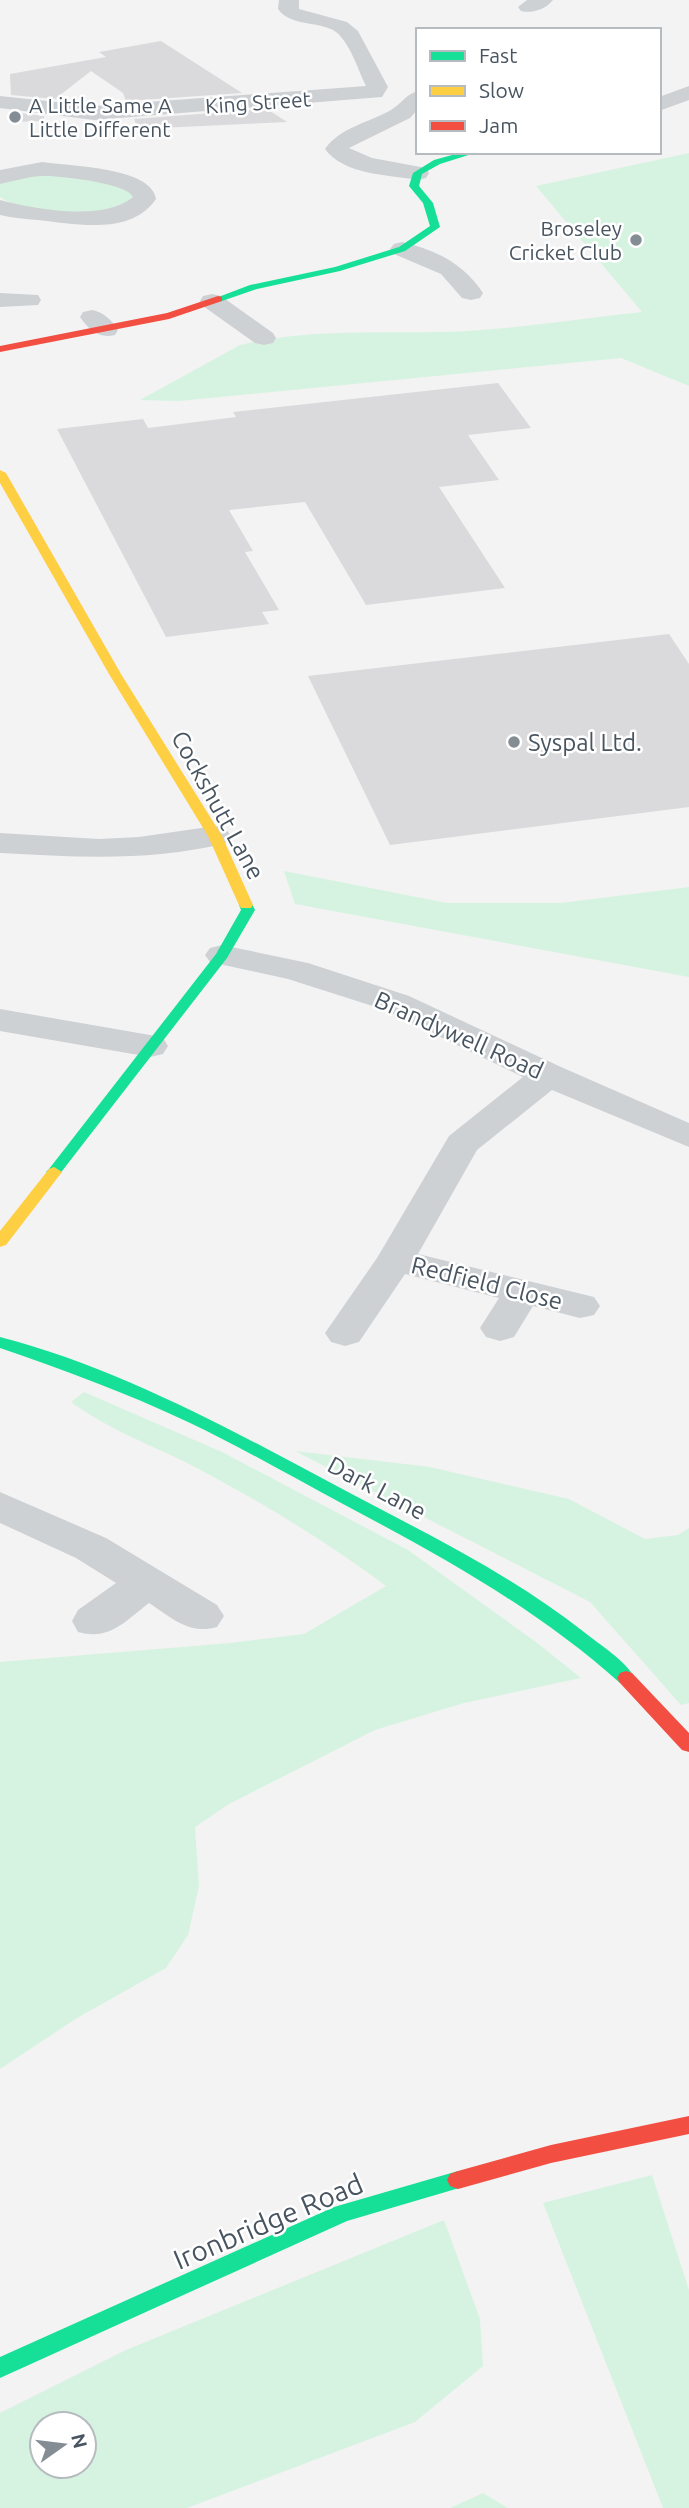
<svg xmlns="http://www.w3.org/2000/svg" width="689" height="2508" font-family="Ubuntu,sans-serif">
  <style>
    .green { fill: #d6f3e1; fill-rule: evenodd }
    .building { fill: #dadadc }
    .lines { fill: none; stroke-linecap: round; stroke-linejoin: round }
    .street { fill: #ced1d4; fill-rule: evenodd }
    .fast { fill: #16e098; fill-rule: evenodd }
    .slow { fill: #ffcf43; fill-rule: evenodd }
    .jam { fill: #f24e42; fill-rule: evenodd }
    .poi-dot { fill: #848c94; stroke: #fff; stroke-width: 2.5 }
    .labels { text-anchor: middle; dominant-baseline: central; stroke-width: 5; stroke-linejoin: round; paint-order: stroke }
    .far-street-label { font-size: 21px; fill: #485561; stroke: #fff }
    .far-poi-label { font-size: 21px; fill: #485561; stroke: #fff; text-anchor: start }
    .poi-label { font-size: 24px; fill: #485561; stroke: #fff; text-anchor: start }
    .street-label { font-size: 24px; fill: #485561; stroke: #fff }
    .near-street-label { font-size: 28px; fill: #485561; stroke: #fff }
  </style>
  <rect width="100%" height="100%" fill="#f3f3f3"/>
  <path class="green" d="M689,153v233l-68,-28 -442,43 -39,-1 100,-55c65,-16 137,-12 204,-13 65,-2 132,-13 198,-20l-106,-126z
    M42,173l70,8 23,14c-19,28 -111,20 -135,2v-15z
    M284,871l163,32h113l129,-16v90l-394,-73z
    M84,1392l138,60 186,98 128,92 45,36 -117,25 -89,27 -146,74 -34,23 4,59 -11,49 -22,33 -89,50 -77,51v-407l230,-19 74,-9 82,-48c-63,-47 -131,-88 -201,-124 -41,-20 -77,-33 -114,-60z
    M295,1451l135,16 139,32 76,40 33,-4 11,-7v175l-8,2 -91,-103z
    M652,2175l37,115v218h-26l-120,-305z
    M444,2220l36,99 3,47 -68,56 -228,86h-187v-95l126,-63zM42,2424h42v42h-42z
    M483,2493l25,15h-58z"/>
  <path class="building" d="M161,41l81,52 -116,8 -3,-8 -32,-22 -36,28 -44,-4 -1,-21 96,-17 -7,-5z
    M267,109l20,13 -149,7 -4,-10z
    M12,112l32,4v5l-32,1z
    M498,383l33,45 -63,7 31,45 -60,7 66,101 -139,17 -61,-103 -76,8 24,41 -8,1 34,58 -17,2 7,12 -103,13 -109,-208 86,-10 5,9 88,-11 -3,-5z
    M669,634l20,30v143l-299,38 -82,-169z"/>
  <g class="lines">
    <path class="street" d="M279,0h20v9l48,13 11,9 30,56 -6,10 -288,23 -94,-12v-12l94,10 272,-20c-8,-16 -17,-47 -33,-56 -18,-9 -43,-4 -55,-21z
      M527,0h26c-7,9 -21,14 -32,11l-3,-4z
      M689,86v14l-30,11v-14z
      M418,91v18l-8,9 -61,30 23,10 54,10 3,5 -3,5 -8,2c-28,-5 -75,-5 -93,-31 14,-21 45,-27 66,-39 10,-6 15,-16 27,-19z
      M42,162c27,4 110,5 114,37 -25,37 -80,25 -118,21 -13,-1 -25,-2 -38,-5v-15c35,9 104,22 133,-3 -6,-14 -72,-21 -89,-21 -14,0 -30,5 -44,8v-14z
      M402,242c34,8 61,21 81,51l-3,5 -9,2 -9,-2 -21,-24 -47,-20 -4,-5 4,-5z
      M0,293l38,2 3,5 -3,5 -38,2z
      M212,294l9,2 52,37 3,5 -3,5 -9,2 -9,-2 -52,-37 -3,-5 3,-5z
      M92,310c11,2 20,10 26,20l-3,5c-16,4 -26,-5 -35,-18l3,-5z
      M215,826l11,3 5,7 -5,7c-75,19 -150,14 -226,10v-20l99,6 40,-2z
      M222,945l86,18 101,33 152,71 128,56v24l-137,-57 -75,60 -59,104 176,43 6,9 -6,9 -14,3 -47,-12 -19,31 -14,4 -14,-4 -6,-9 19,-30 -94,-24 -46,68 -14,4 -14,-4 -6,-9 52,-75 72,-122 74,-59 -138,-67 -97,-31 -78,-17 -5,-7 5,-7z
      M0,1009l150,26 13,3 5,8 -5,8 -13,3 -150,-26z
      M0,1492l106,46 111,67 7,11 -7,11c-28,8 -45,-9 -68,-24 -24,18 -39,38 -71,29l-6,-11 6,-11 38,-27 -40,-25 -76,-35z"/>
    <path class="fast" d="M463,152h15l-38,12 -18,10 -3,12 14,17 7,24 -35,24 -65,20 -83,18 -35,12 -9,-2 37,-14 85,-18 64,-20 31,-21 -7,-23 -14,-17 4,-13 21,-13z
      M246,901l5,1 4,8 -28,48 -168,217h-10l-3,-3 3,-3 167,-215 25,-44 -2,-5z
      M0,1337c123,32 237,96 348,155 81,43 164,83 236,140 16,13 41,28 51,46l-3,5h-12c-84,-75 -179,-127 -277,-179 -51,-27 -102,-57 -155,-82 -61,-29 -124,-52 -188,-74z
      M458,2171l8,3 3,6 -3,6 -119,35 -347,157v-21l334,-150z"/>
    <path class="slow" d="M0,470l6,3 115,201 101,162 31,69 -2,3h-10l-2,-3 -31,-69 -99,-162 -109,-191z
      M54,1167l8,5 -56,73 -6,2v-16l49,-62z"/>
    <path class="jam" d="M218,296l4,1v4l-53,18 -169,33v-6l167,-33z
      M626,1671l6,2 57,60v19l-7,-2 -62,-67 -3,-5 3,-5z
      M689,2116v18l-138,29 -93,26 -8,-3 -3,-6 3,-6 8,-3 93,-26z"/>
  </g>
  <g class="poi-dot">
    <circle cx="15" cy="117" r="7"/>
    <circle cx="636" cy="240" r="7"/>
    <circle cx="514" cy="742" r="7"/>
  </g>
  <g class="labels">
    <g class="far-street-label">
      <text transform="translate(258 102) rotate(-4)">King Street</text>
    </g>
    <g class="far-poi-label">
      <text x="29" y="105">A Little Same A<tspan x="29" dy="24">Little Different</tspan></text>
      <text x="622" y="228" text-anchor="end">Broseley<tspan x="622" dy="24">Cricket Club</tspan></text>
    </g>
    <g class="poi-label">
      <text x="528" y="742">Syspal Ltd.</text>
    </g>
    <g class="street-label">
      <text transform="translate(218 805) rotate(61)">Cockshutt Lane</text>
      <text transform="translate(459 1035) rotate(24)">Brandywell Road</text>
      <text transform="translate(487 1283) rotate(14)">Redfield Close</text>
      <text transform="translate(377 1488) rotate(28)">Dark Lane</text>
    </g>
    <g class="near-street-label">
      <text transform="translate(268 2221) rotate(-23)">Ironbridge Road</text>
    </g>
  </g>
  <rect x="416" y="28" width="245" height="126" fill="#ffffff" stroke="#b6bbc0" stroke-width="2"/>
  <rect x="430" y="51" width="35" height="10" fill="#16e098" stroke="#b6bbc0" stroke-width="2"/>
  <text x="479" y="63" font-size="21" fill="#485561">Fast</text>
  <rect x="430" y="86" width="35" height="10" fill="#ffcf43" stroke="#b6bbc0" stroke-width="2"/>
  <text x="479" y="98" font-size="21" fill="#485561">Slow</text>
  <rect x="430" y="121" width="35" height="10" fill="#f24e42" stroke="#b6bbc0" stroke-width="2"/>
  <text x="479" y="133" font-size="21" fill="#485561">Jam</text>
  <g transform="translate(63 2445) rotate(76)"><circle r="33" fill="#ffffff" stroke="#b6bbc0" stroke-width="2"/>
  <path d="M0-5L12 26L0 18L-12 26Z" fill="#848c94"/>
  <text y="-10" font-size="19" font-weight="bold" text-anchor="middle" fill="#485561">N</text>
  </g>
</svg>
